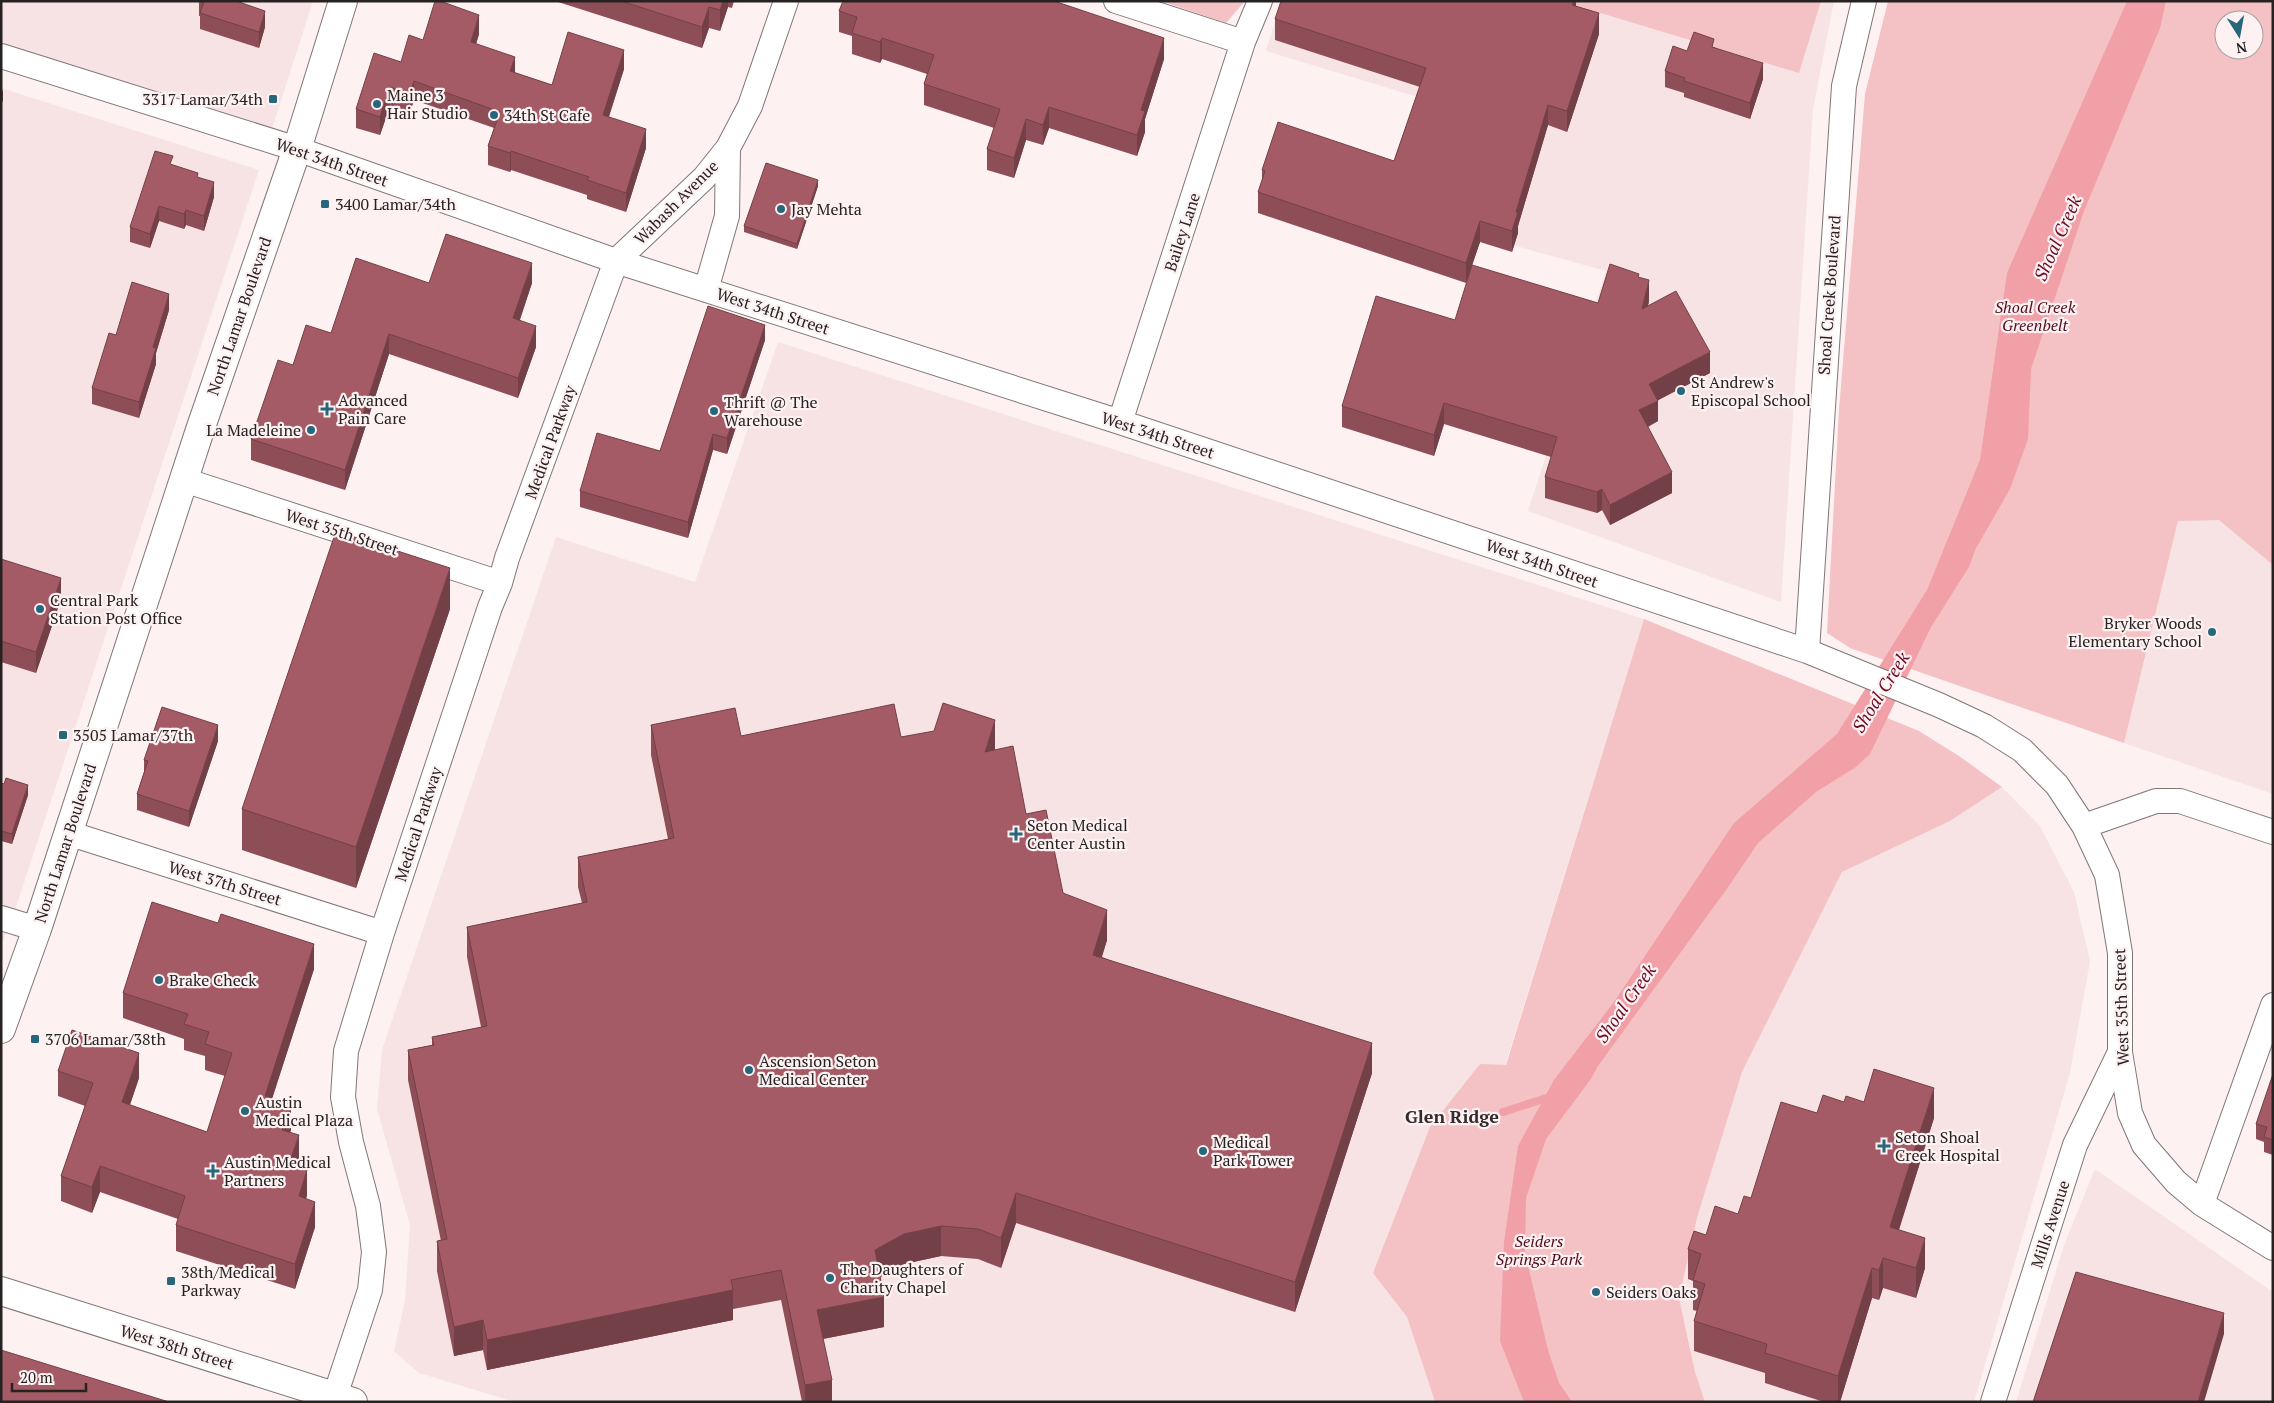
<svg xmlns="http://www.w3.org/2000/svg" width="2274" height="1403" font-family="'PT Serif',serif">
  <style>
    .built { fill: #f7e3e4 }
    .green { fill: #f4c1c5; fill-rule: evenodd }
    .water { fill: #f1a0a8 }
    .lines { fill: none; stroke-linecap: round; stroke-linejoin: round }
    .stream { stroke: #f1a0a8; stroke-width: 8 }
    .minor-casing { stroke: #807677; stroke-width: 26 }
    .major-casing { stroke: #807677; stroke-width: 30 }
    .minor { stroke: #fff; stroke-width: 24 }
    .major { stroke: #fff; stroke-width: 28 }
    .wall { fill: #8e4e57 }
    .shaded-wall { fill: #744047 }
    .building { fill: #a55b65; stroke: #744047 }
    .poi-dot { fill: #27677c; stroke: #fdf1f2; stroke-width: 2 }
    .labels { text-anchor: middle; dominant-baseline: central; stroke-width: 4.5; stroke-linejoin: round; paint-order: stroke }
    .poi-label { font-size: 16px; fill: #262222; stroke: #fdf1f2; text-anchor: start }
    .street-label { font-size: 16px; fill: #262222; stroke: #fdf1f2 }
    .park-label { font-size: 16px; font-style: italic; fill: #530d1e; stroke: #fdf1f2 }
    .water-label { font-size: 18px; font-style: italic; fill: #6b0b26; stroke: #fdf1f2 }
    .neighbourhood-label { font-size: 18px; font-weight: bold; fill: #342b2c; stroke: #fdf1f2 }
  </style>
  <rect width="100%" height="100%" fill="#fdf1f2"/>
  <path class="built" d="M1,1h312l-42,131 -270,-86z
    M1281,1h553l-21,108 -32,493 -253,-91 78,-240 -115,-32 36,-109 -261,-79z
    M1,88l258,82 -242,734 -16,42z
    M2223,338l50,6v450l-149,-51z
    M778,342l866,277 -139,447 -132,206 34,45 28,85h-920l-96,-29 -25,-22 11,-50 5,-76 -33,-116 5,-59 174,-513 139,45z
    M2002,787l38,39 34,66 16,69 -20,112 -96,329h-269l-10,-30 -16,-74 18,-80 45,-146 100,-200 108,-51z
    M2095,1169l178,123v110h-257l48,-157z"/>
  <path class="green" d="M1161,1h84l-19,22z
    M1561,1h260l-22,72z
    M1888,1h385v564l-54,-45 -41,1 -54,222 -274,-95 -23,-15 12,-223 26,-316zM2224,20h30v30h-30z
    M1644,619l275,112 40,25 43,31 -52,34 -108,51 -100,200 -45,146 -18,80 16,74 10,30h-270l-28,-85 -34,-44 57,-146 50,-63 26,1z"/>
  <path class="water" d="M2127,1h39l-6,27 -76,183 -53,158 -3,70 -18,50 -35,61 -6,17 -38,60 -61,127 -14,13 -40,25 -58,51 -32,47 -128,176 -7,13 -45,60 -20,59 -1,55 23,97 11,33 13,19h-48l-24,-61 4,-99 14,-96 36,-66 60,-78 120,-179 103,-89 90,-144 53,-130 27,-187z"/>
  <g class="lines">
    <path class="stream" d="M1503,1112l50,-16"/>
    <defs>
      <path id="minor" d="M1116,1l127,41
        M1,56l296,93 319,112 504,161 687,229 132,54 45,21 38,24 35,35 27,41 23,49 13,78v99l10,61 14,32 32,37 26,22 71,44
        M706,290l21,-74 1,-68
        M1120,422l123,-380 17,-41
        M184,480l316,103
        M1807,651l37,-565 20,-85
        M2084,826l72,-25h24l93,31
        M68,833l314,100
        M1,918l36,11
        M2202,1204l71,-199
        M333,1402l37,-112 4,-38 -6,-46 -17,-64 -8,-45 3,-46 36,-118 108,-326 10,-24 7,-25 109,-297 88,-83 24,-30 22,-42 36,-105
        M1993,1402l82,-257 45,-93"/>
      <path id="major" d="M1,1029l36,-100 163,-499 97,-281 46,-148
        M1,1291l352,111"/>
    </defs>
    <use href="#minor" class="minor-casing"/>
    <use href="#major" class="major-casing"/>
    <use href="#minor" class="minor"/>
    <use href="#major" class="major"/>
  </g>
  <path class="wall" d="M199,1h42v2l24,24 -6,21 -59,-19v-13h-1z
    M555,1h179l-2,7 -4,-1 -8,24 -11,-3 -7,20z
    M1576,1v5l23,28 -32,98 -19,-7 -30,101v7l-6,19 -32,-10 -14,41 -208,-70v-21l4,-11v-11l132,-9 26,-74 -145,-47v-21z
    M839,11l325,48 -19,60v13l-8,24 -88,-28 -6,17 -17,-5 -12,38 -27,-8v-21l7,-21 -70,-23v-21l3,-10 -45,-15 -2,4 -28,-9v-18l-13,-4z
    M479,34l-3,10 39,29 37,12 72,-16 -15,48 37,31 -20,64 -39,-13v-4l-76,-25 -1,2 -22,-7v-19l6,-18 -80,-28 -4,12 -20,-6 -10,29 -24,-7v-19l67,-69z
    M1714,47l49,32 -13,40 -66,-22v-4l-19,-6v-16l22,-20z
    M173,165l25,12 16,20 -10,34 -18,-6 -2,4 -25,-8 -9,27 -20,-6v-15z
    M818,186l-21,63 -53,-17v-6z
    M1639,277l10,24 -1,5 62,67 -52,27v21l-10,6 24,66 -62,32 -8,-15 -5,3 -52,-15v-21l6,-20 -107,-33 -10,32 -92,-29v-21l113,-86 143,-17z
    M429,283h103l-12,37 16,27 -18,51 -129,-44 -44,136 -94,-30v-21l42,-74z
    M169,310l-13,43v11l-17,54 -47,-14v-16l24,-53z
    M765,340l-38,114 -14,-4 -25,88 -108,-31v-16l80,-40z
    M1,559l60,40 -25,74 -35,-11z
    M450,609l-94,279 -114,-38v-41z
    M651,725l90,11 160,1 93,13 32,64 37,79 44,47 -5,17 270,116 -77,239 -279,-89 -15,45 -23,-9 -37,-3 -37,8 -24,13 4,50 -61,12 9,63h-30l-21,-102 -48,9v11l-246,50 -4,-20 -29,6 -17,-85v-30h4l-33,-161v-30l24,-5v-8l49,-10 -14,-70v-30l115,-24 -4,-16v-30l90,-18 -17,-84z
    M218,741l-29,86 -52,-17v-16l7,-22v-12z
    M1,783l27,12 -16,49 -11,-3z
    M314,969l-42,129 19,32 -1,2 9,29 -2,5 10,29 -1,4 9,28 -20,62 -119,-38v-26l2,-6 -78,-27 -8,21 -31,-12v-25l24,-70 -27,-10v-25l81,7 -9,27 77,27 18,-56 -20,-6v-14l-21,-6v-11l-61,-21v-25z
    M2273,1074v81l-9,-3v-10l-8,-3v-15z
    M1844,1102h20l70,16 -35,112 26,38 -9,30 -33,-10 -4,12 -7,-2 -32,104h-16l-59,-19v-10l-71,-22v-30l3,-10 -4,-1v-29l-5,-2v-30l18,-14 32,-21 79,-101z"/>
  <path class="shaded-wall" d="M723,1h5v6l-8,24v-21z
    M1574,1h2v14l-4,-10z
    M709,7v21l-7,20v-21z
    M265,11v16l-6,21v-16z
    M1599,13v21l-32,98v-21z
    M479,15v19l-8,27v-19z
    M882,38v21l-2,4v-21z
    M1164,38v21l-19,60v13l-8,24v-21l4,-25z
    M624,50v19l-21,65v-19z
    M515,57v18l-5,-4z
    M1763,63v16l-13,40v-16z
    M414,81v19l-4,12v-19z
    M390,87v19l-10,29v-18z
    M3,89v11l-2,6v-11z
    M1548,105v20l-30,101v7l-6,19v-21l4,-19z
    M1049,107v21l-6,17v-20z
    M1026,119v21l-12,38v-20z
    M646,129v19l-20,64v-19z
    M511,151v19l-1,2v-19z
    M818,180v6l-21,63v-5z
    M214,182v15l-10,34v-15z
    M159,206v15l-9,27v-14z
    M186,210v15l-2,4v-15z
    M1480,221v21l-14,41v-20z
    M532,263v20l-19,56v-21z
    M1649,280v21l-7,29v-21z
    M169,294v16l-13,43v11l-17,54v-16l14,-55z
    M765,325v15l-38,114v-16z
    M536,326v21l-18,51v-20z
    M389,334v20l-44,136v-20z
    M1710,352v21l-61,32v-21z
    M1658,401v20l-19,10v-21z
    M1444,403v21l-10,32v-21z
    M713,434v16l-25,88v-16z
    M1672,472v21l-62,32v-20z
    M1602,489v21l-5,3v-21z
    M450,568v41l-94,279v-41z
    M61,578v21l-25,74v-21z
    M995,720v29l-10,33v-30z
    M218,725v16l-29,86v-16z
    M28,785v10l-16,49v-10z
    M1107,910v30l-14,44v-29z
    M314,944v25l-49,152v-25z
    M1372,1043v30l-77,239v-30z
    M139,1053v25l-17,49v-25z
    M1934,1088v30l-44,139v-30z
    M291,1104v26l-9,25v-25z
    M299,1135v26l-10,28v-25z
    M100,1166v26l-8,21v-26z
    M307,1170v25l-8,27v-26z
    M1016,1193v30l-15,45v-30z
    M315,1202v25l-20,62v-25z
    M941,1226v30l-37,8 -29,16v-30l29,-16z
    M1925,1238v30l-9,30v-30z
    M1883,1258v30l-4,12v-30z
    M1872,1268v30l-32,104h-2v-26z
    M733,1290v30l-246,50v-30z
    M884,1297v30l-67,13v-30z
    M2224,1313v21l-20,68h-6z
    M483,1320v30l-29,6v-29z
    M832,1380v22h-27v-17z"/>
  <path class="building" d="M203,1h33l29,10 -6,21 -59,-19 4,-11z
    M435,1h5l39,14 -8,27 44,15 -5,14 42,14 16,-53 56,18 -21,65 43,14 -20,64 -39,-13 2,-3 -78,-26 -1,2 -22,-7 12,-34 -86,-31 -4,12 -20,-6 -10,30 -24,-8 18,-56 27,9 8,-27 14,5z
    M621,1h102l-3,9 -11,-3 -7,20z
    M843,1h211l110,37 -23,72 4,1 -8,24 -88,-28 -6,18 -17,-6 -12,39 -27,-9 13,-40 -76,-25 10,-29 -52,-17 -2,4 -28,-9 5,-16 -18,-6z
    M1281,1h293l-2,4 27,8 -32,98 -19,-6 -32,107h2l-6,19 -32,-10 -14,42 -208,-71 7,-21 -3,-1 16,-48 116,39 32,-93 -151,-49z
    M1694,32l20,7 -2,8 51,16 -13,40 -66,-22 1,-3 -20,-7 8,-25 14,5z
    M155,151l18,5 -3,8 28,9 -1,4 17,5 -10,34 -18,-6 -2,4 -25,-8 -9,28 -20,-7z
    M766,163l52,17 -21,64 -53,-18z
    M446,234l86,29 -19,55 23,8 -18,52 -129,-44 -44,136 -94,-31 27,-79 15,5 13,-40 25,8 25,-75 73,25z
    M1610,264l29,10 -1,3 11,3 -7,29 34,-18 34,61 -61,32 9,17 -19,9 33,62 -62,33 -8,-16 -5,3 -52,-15 12,-40 -113,-34 -10,32 -92,-29 34,-110 79,24 17,-55 126,38z
    M132,282l37,12 -16,53 3,1 -17,54 -47,-14 17,-55 7,2z
    M708,306l57,19 -38,113 -14,-4 -25,88 -108,-31 17,-58 63,18z
    M336,531l114,37 -94,279 -114,-38z
    M1,559l60,19 -25,74 -35,-11z
    M943,703l52,17 -10,32 28,-6 13,68 20,-4 17,83 44,17 -14,45 279,88 -77,239 -279,-89 -15,45 -23,-9 -37,-3 -37,8 -29,16 9,47 -67,13 15,70 -27,5 -24,-115 -50,10 2,10 -246,50 -4,-20 -29,7 -17,-86 10,-2 -39,-189 26,-5 -2,-8 55,-11 -20,-99 120,-25 -9,-45 96,-19 -23,-113 84,-17 6,28 153,-32 7,33 33,-6z
    M162,707l56,18 -29,86 -52,-17 11,-33 -4,-1z
    M6,778l22,7 -16,49 -11,-3v-48l3,1z
    M152,902l66,21 3,-9 93,30 -49,152 26,8 -9,26 17,5 -10,29 18,6 -8,26 16,6 -20,62 -119,-39 9,-29 -85,-30 -8,21 -31,-11 32,-93 -35,-12 14,-41 67,23 -17,49 85,30 25,-79 -27,-9 4,-12 -25,-8 4,-10 -65,-21z
    M1874,1069l60,19 -44,139 35,11 -9,30 -33,-10 -4,12 -7,-2 -34,108 -73,-23 2,-9 -73,-23 11,-37 -12,-4 8,-26 -13,-5 6,-18 12,4 9,-29 23,8 6,-18 7,2 30,-96 36,11 6,-18 21,7 2,-6 18,6z
    M2273,1074v66l-9,-3 3,-10 -11,-3z
    M2076,1272l148,41 -26,89h-165z
    M1,1350l168,52h-168z"/>
  <g class="poi-dot">
    <rect x="268" y="94" width="10" height="10" rx="2.5"/>
    <circle cx="377" cy="104" r="5"/>
    <circle cx="494" cy="115" r="5"/>
    <rect x="320" y="199" width="10" height="10" rx="2.5"/>
    <circle cx="781" cy="209" r="5"/>
    <circle cx="1681" cy="391" r="5"/>
    <path d="M324.5 401.5h5v5h5v5h-5v5h-5v-5h-5v-5h5z"/>
    <circle cx="714" cy="411" r="5"/>
    <circle cx="311" cy="430" r="5"/>
    <circle cx="40" cy="609" r="5"/>
    <circle cx="2212" cy="632" r="5"/>
    <rect x="58" y="730" width="10" height="10" rx="2.5"/>
    <path d="M1013.5 826.5h5v5h5v5h-5v5h-5v-5h-5v-5h5z"/>
    <circle cx="159" cy="980" r="5"/>
    <rect x="30" y="1034" width="10" height="10" rx="2.5"/>
    <circle cx="749" cy="1070" r="5"/>
    <circle cx="245" cy="1111" r="5"/>
    <path d="M1881.5 1138.5h5v5h5v5h-5v5h-5v-5h-5v-5h5z"/>
    <circle cx="1203" cy="1151" r="5"/>
    <path d="M210.5 1163.5h5v5h5v5h-5v5h-5v-5h-5v-5h5z"/>
    <circle cx="830" cy="1278" r="5"/>
    <rect x="166" y="1276" width="10" height="10" rx="2.5"/>
    <circle cx="1596" cy="1292" r="5"/>
  </g>
  <g class="labels">
    <g class="poi-label">
      <text x="387" y="95">Maine 3<tspan x="387" dy="18">Hair Studio</tspan></text>
      <text x="263" y="99" text-anchor="end">3317 Lamar/34th</text>
      <text x="504" y="115">34th St Cafe</text>
      <text x="335" y="204">3400 Lamar/34th</text>
      <text x="791" y="209">Jay Mehta</text>
      <text x="1691" y="382">St Andrew's<tspan x="1691" dy="18">Episcopal School</tspan></text>
      <text x="338" y="400">Advanced<tspan x="338" dy="18">Pain Care</tspan></text>
      <text x="724" y="402">Thrift @ The<tspan x="724" dy="18">Warehouse</tspan></text>
      <text x="301" y="430" text-anchor="end">La Madeleine</text>
      <text x="50" y="600">Central Park<tspan x="50" dy="18">Station Post Office</tspan></text>
      <text x="2202" y="623" text-anchor="end">Bryker Woods<tspan x="2202" dy="18">Elementary School</tspan></text>
      <text x="73" y="735">3505 Lamar/37th</text>
      <text x="1027" y="825">Seton Medical<tspan x="1027" dy="18">Center Austin</tspan></text>
      <text x="169" y="980">Brake Check</text>
      <text x="45" y="1039">3706 Lamar/38th</text>
      <text x="759" y="1061">Ascension Seton<tspan x="759" dy="18">Medical Center</tspan></text>
      <text x="255" y="1102">Austin<tspan x="255" dy="18">Medical Plaza</tspan></text>
      <text x="1895" y="1137">Seton Shoal<tspan x="1895" dy="18">Creek Hospital</tspan></text>
      <text x="1213" y="1142">Medical<tspan x="1213" dy="18">Park Tower</tspan></text>
      <text x="224" y="1162">Austin Medical<tspan x="224" dy="18">Partners</tspan></text>
      <text x="840" y="1269">The Daughters of<tspan x="840" dy="18">Charity Chapel</tspan></text>
      <text x="181" y="1272">38th/Medical<tspan x="181" dy="18">Parkway</tspan></text>
      <text x="1606" y="1292">Seiders Oaks</text>
    </g>
    <g class="street-label">
      <text transform="translate(332 162) rotate(19)">West 34th Street</text>
      <text transform="translate(676 202) rotate(-45)">Wabash Avenue</text>
      <text transform="translate(1182 232) rotate(-72)">Bailey Lane</text>
      <text transform="translate(1829 295) rotate(-86)">Shoal Creek Boulevard</text>
      <text transform="translate(773 311) rotate(18)">West 34th Street</text>
      <text transform="translate(239 316) rotate(-71)">North Lamar Boulevard</text>
      <text transform="translate(1158 435) rotate(18)">West 34th Street</text>
      <text transform="translate(550 442) rotate(-70)">Medical Parkway</text>
      <text transform="translate(342 532) rotate(18)">West 35th Street</text>
      <text transform="translate(1542 563) rotate(19)">West 34th Street</text>
      <text transform="translate(418 824) rotate(-72)">Medical Parkway</text>
      <text transform="translate(65 843) rotate(-72)">North Lamar Boulevard</text>
      <text transform="translate(225 883) rotate(17)">West 37th Street</text>
      <text transform="translate(2121 1007) rotate(-92)">West 35th Street</text>
      <text transform="translate(2050 1224) rotate(-72)">Mills Avenue</text>
      <text transform="translate(177 1347) rotate(17)">West 38th Street</text>
    </g>
    <g class="park-label">
      <text x="2035" y="307">Shoal Creek<tspan x="2035" dy="18">Greenbelt</tspan></text>
      <text x="1539" y="1241">Seiders<tspan x="1539" dy="18">Springs Park</tspan></text>
    </g>
    <g class="water-label">
      <text transform="translate(2057 238) rotate(-66)">Shoal Creek</text>
      <text transform="translate(1880 692) rotate(-58)">Shoal Creek</text>
      <text transform="translate(1625 1003) rotate(-55)">Shoal Creek</text>
    </g>
    <g class="neighbourhood-label">
      <text x="1452" y="1116">Glen Ridge</text>
    </g>
  </g>
  <rect width="2274" height="1403" fill="none" stroke="#262222" stroke-width="5"/>
  <g transform="translate(2239 35) rotate(169)"><circle r="24" fill="#fdf1f2" stroke="#a79e9f"/>
  <path d="M0-4L9 19L0 12L-9 19Z" fill="#27677c"/>
  <text y="-8" font-size="14" font-weight="bold" text-anchor="middle" fill="#262222">N</text>
  </g>
  <path d="M12 1383v8h74v-8" fill="none" stroke="#262222" stroke-width="2.5"/>
  <text x="20" y="1383" font-size="15" fill="#262222" stroke="#fdf1f2" stroke-width="4" paint-order="stroke">20 m</text>
</svg>
